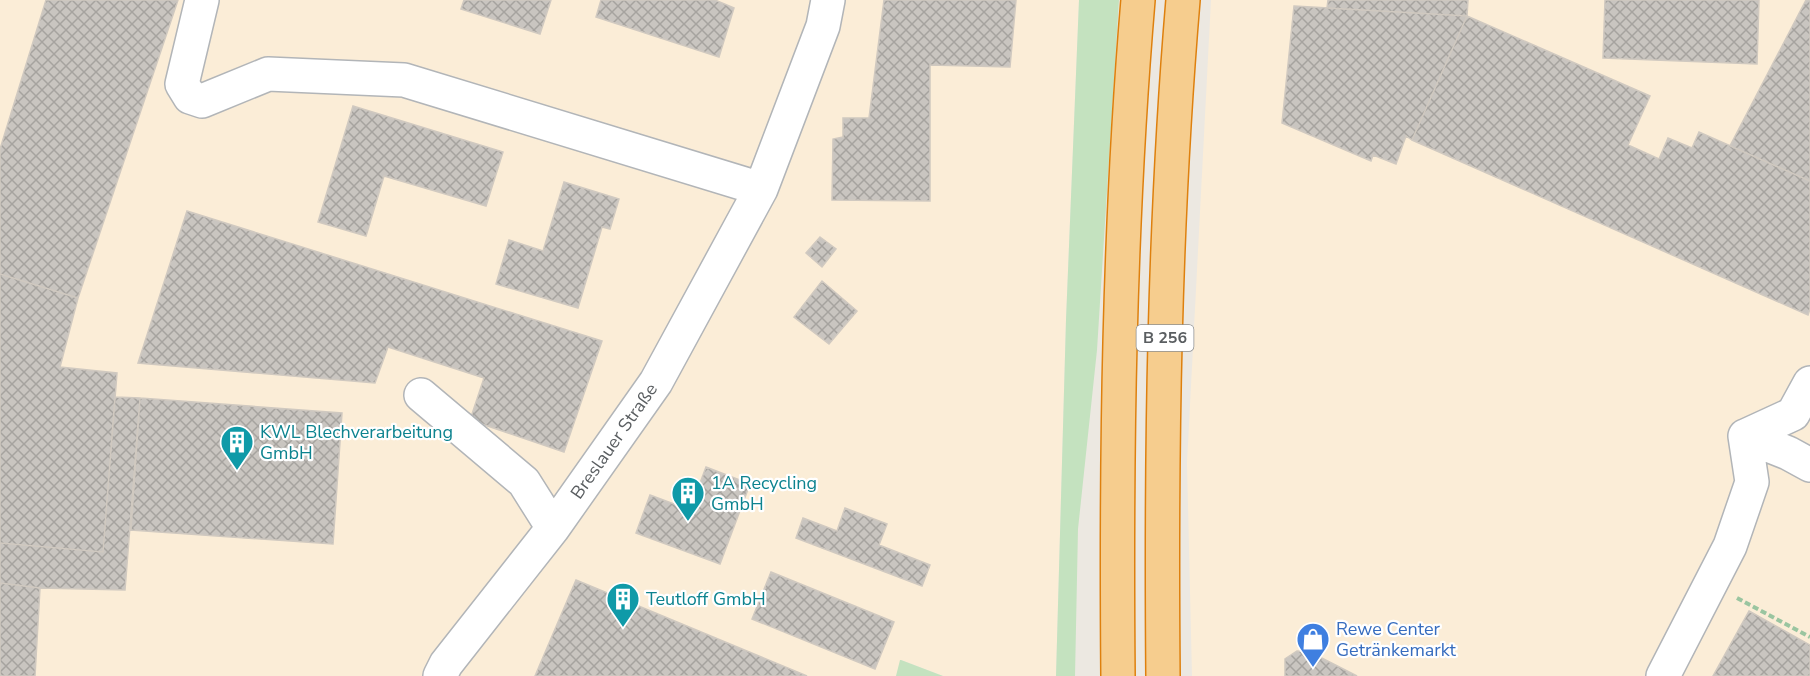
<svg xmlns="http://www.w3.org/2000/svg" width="1810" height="676" font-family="'Nunito Sans',sans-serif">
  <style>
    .commercial { fill: #fbedd7 }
    .green { fill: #c4e2bf }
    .building { fill: url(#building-cross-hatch); stroke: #d0c9c0; stroke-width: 1.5 }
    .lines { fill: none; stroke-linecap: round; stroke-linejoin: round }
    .minor-casing { stroke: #b2b5b8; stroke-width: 36 }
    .highway-casing { stroke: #de800e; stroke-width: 36 }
    .path { stroke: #9ac5a0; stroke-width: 4; stroke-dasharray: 6 3; stroke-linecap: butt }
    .minor { stroke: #fff; stroke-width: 33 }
    .highway { stroke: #f6cd8e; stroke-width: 33 }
    .labels { text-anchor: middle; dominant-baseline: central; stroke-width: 4.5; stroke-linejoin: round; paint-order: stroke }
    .shield { fill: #fff; stroke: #8c8e90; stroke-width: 1.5 }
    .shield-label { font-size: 16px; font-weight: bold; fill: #5a5e61 }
    .culture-label { font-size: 18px; fill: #0d838f; stroke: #fff; text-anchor: start }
    .street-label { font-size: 18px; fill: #5a5e61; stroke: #fff }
    .shop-label { font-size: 18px; fill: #366cbe; stroke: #fff; text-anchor: start }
  </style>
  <defs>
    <pattern id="building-cross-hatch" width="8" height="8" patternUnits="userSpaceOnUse" patternTransform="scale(1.5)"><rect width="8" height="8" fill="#c9c5c0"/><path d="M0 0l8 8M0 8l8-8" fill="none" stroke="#a6a39f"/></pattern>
  </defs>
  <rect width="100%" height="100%" fill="#ece8e1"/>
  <path class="commercial" d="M0,0h1079l-13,320 -10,356h-113l-42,-16 -5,16h-896z
    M1211,0h599v676h-618l-5,-213z"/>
  <path class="green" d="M1079,0h40l-22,350 -19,179 -3,147h-19l10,-356z
    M900,660h1l42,16h-47z"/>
  <path class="building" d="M46,0h132l-100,298 -78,-24v-125z
    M464,0h87l-11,34 -79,-25z
    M601,0h114l19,8 -15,49 -123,-40z
    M884,0h132l-6,67 -80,-2v136l-98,-1 1,-61 10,-2v-19h26z
    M1328,0h140l-1,16 -140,-8z
    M1605,0h154l-2,64 -154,-6z
    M1806,0h4v181l-80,-35z
    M1294,6l173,10 -55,124 -6,-4 -10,28 -23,-9 -2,6 -89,-38z
    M1467,16l183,80 -22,49 31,14 9,-21 24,10 7,-16 111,49v128l-2,6 -396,-175z
    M353,106l150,46 -17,54 -102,-30 -18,60 -48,-14z
    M564,182l55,17 -9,30 -8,-2 -24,81 -82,-24 13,-44 34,11z
    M187,211l415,130 -38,111 -94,-32 14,-42 -96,-31 -13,36 -237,-20z
    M820,237l16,12 -14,18 -16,-14z
    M0,274l78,24 -18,69 57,6 -14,179 -103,-9z
    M822,281l35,30 -28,33 -35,-27z
    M115,397l25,1 -15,192 -85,-2 -40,-5v-40l103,9z
    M140,398l202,15 -9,131 -202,-14z
    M706,467l44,17 -30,80 -84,-31 14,-38 40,15z
    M845,508l42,16 -8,21 51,20 -8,21 -126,-48 7,-20 34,13z
    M771,572l123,50 -19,47 -123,-50z
    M576,580l231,96h-272z
    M0,583l40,5 -5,88h-35z
    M1749,611l61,34v31h-97z
    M1297,651l13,1 47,24h-72v-17z"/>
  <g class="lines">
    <defs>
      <path id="minor" d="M202,0l-20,84 8,13 12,4 66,-27 136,6 357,109
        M421,395l103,87 29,46
        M1745,436l48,-22 17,-31
        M1745,436l43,17 22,12
        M440,676l6,-12 107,-136 103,-146 105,-193 62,-163 5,-26
        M1663,676l67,-130 22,-64 -7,-46"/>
      <path id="highway" d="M1118,676c-2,-226 1,-451 20,-676
        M1163,676c-2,-226 1,-451 20,-676"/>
    </defs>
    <use href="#minor" class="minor-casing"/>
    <use href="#highway" class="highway-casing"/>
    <path class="path" d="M1737,598l73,39"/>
    <use href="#minor" class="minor"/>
    <use href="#highway" class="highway"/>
  </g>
  <defs>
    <symbol id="building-pin" viewBox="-11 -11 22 30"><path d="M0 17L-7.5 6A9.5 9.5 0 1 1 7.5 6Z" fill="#0f9aa8" stroke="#fff"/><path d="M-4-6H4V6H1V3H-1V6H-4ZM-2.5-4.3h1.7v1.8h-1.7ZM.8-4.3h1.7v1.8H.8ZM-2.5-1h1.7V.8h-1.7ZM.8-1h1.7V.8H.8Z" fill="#fff"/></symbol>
    <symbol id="shop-pin" viewBox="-11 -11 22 30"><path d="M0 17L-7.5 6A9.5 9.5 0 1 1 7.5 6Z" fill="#3f7fe0" stroke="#fff"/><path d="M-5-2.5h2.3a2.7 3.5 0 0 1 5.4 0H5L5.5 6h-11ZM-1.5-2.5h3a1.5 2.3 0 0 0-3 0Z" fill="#fff"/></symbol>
  </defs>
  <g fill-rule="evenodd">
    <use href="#building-pin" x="218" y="423" width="38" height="52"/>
    <use href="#building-pin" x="669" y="474" width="38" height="52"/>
    <use href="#building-pin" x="604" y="580" width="38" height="52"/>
    <use href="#shop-pin" x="1294" y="620" width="38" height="52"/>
  </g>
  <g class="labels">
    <rect class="shield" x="1136.5" y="325" width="57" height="26" rx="4.5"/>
    <g class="shield-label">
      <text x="1165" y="338">B 256</text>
    </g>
    <g class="culture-label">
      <text x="260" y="432">KWL Blechverarbeitung<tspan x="260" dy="21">GmbH</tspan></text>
      <text x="711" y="483">1A Recycling<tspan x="711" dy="21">GmbH</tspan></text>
      <text x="646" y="599">Teutloff GmbH</text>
    </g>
    <g class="street-label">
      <text transform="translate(614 441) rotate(-55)">Breslauer Straße</text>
    </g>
    <g class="shop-label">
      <text x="1336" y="629">Rewe Center<tspan x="1336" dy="21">Getränkemarkt</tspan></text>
    </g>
  </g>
</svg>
